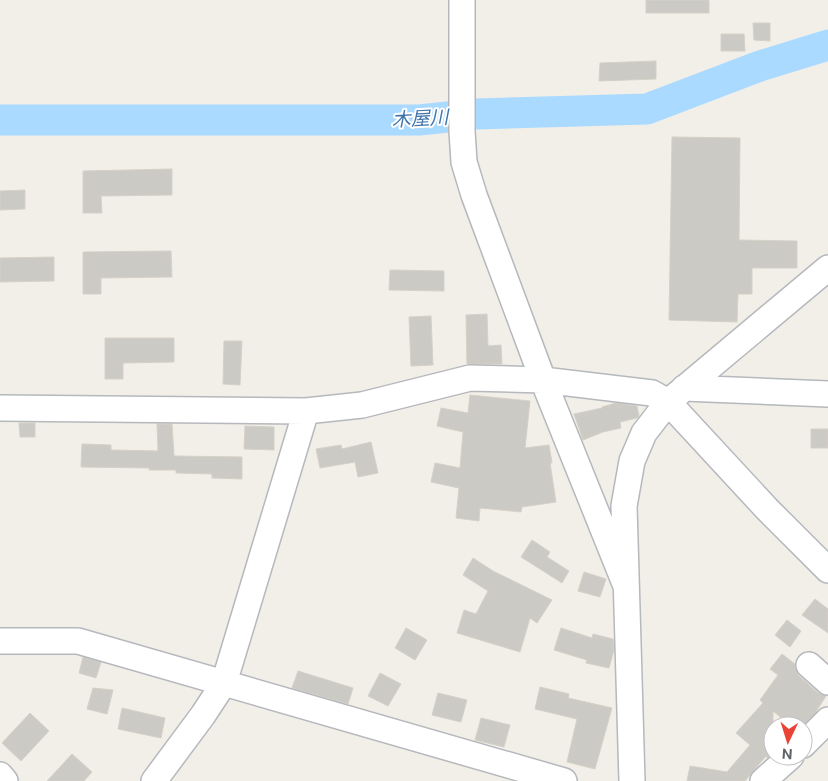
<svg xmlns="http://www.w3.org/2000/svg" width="828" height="781" font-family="'Public Sans','Noto Sans JP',sans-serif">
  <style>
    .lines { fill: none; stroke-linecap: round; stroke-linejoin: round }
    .river { stroke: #aadaff; stroke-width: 31 }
    .building { fill: #cccac5; stroke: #d6d1c6 }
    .minor-casing { stroke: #b5b8bc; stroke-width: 28 }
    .minor { stroke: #fff; stroke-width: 25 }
    .labels { text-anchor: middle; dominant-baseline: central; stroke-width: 4; stroke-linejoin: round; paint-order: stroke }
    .water-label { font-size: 19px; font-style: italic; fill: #4174aa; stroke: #fff }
  </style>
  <rect width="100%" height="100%" fill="#f1efe8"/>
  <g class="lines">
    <path class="river" d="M0,120h419l57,-6 171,-5 113,-43 68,-21"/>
  </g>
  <path class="building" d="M646,0h63v13h-63z
    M753,23h17v18l-16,-1z
    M721,34h23l1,17h-24z
    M656,61v18l-57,2 1,-18z
    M672,137l68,1 -1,102 58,1v27h-45v26h-14l-1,28 -68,-2z
    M172,169v26l-71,1 1,17h-19v-42z
    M25,190v19l-25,1v-19z
    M171,251l1,26 -71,1v16h-18v-42z
    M54,257v24l-54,1v-24z
    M390,270l54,1v20l-55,-1z
    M487,314l1,32 13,-1 1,19h-35l-1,-49z
    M431,316l2,49 -22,1 -2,-49z
    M105,338h69v24l-51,1v16h-18z
    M224,341h18l-2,44 -17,-1z
    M470,395l60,6 -5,47 24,-3 3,18h-2l6,39 -34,5 -1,5 -41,-4 -1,13 -23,-3 3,-30 -28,-6 4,-19 25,5 3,-36 -26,-6 4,-18 27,5z
    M616,403l21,3 2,10 -2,2 -17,4 1,6 -18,4 -20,8 -9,-26 28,-6v-1z
    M19,423h16v14h-15z
    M157,424h15l2,32 68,1v22l-30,-1v-4l-36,-1v-3h-27v-2l-68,-1 1,-23 29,1v5l47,1z
    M245,426l29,1v23l-30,-1z
    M811,429h17v19h-17z
    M371,442l7,31 -20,4 -3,-15 -35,6 -4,-19 25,-4 1,4z
    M532,540l18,12 -3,5 22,14 -7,12 -41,-26z
    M473,558l20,13 59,29 -15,23 -7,-5 -10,34 -63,-19 7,-23 12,4 12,-23 -25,-16z
    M584,572l22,7 -6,18 -22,-6z
    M815,599l13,10v24l-26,-18z
    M787,620l14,11 -11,16 -15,-12z
    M406,628l21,12 -12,20 -20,-12z
    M561,628l31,10 1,-4 20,5 1,11 -5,18 -23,-5 1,-3 -33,-10z
    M782,654l13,10v4l4,8 19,17 8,3 -11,17 -13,13h-11l-18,-15v42l-6,5 -1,-2 -21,25h-58l3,-15 37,6 23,-27 -14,-12 27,-30 -3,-3 18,-25 -8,-6z
    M83,657l18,5 -5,16 -17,-5z
    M298,671l55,17 -5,16 -56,-16z
    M380,673l21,11 -13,22 -20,-10z
    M540,687l29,7 -1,4 44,10 -17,61 -28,-7 10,-43 -42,-10z
    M93,688l20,2 -6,24 -20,-5z
    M438,693l29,7 -6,22 -29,-7z
    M122,708l43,10 -4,20 -43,-9z
    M30,713l19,18 -28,30 -19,-18z
    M481,718l29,7 -6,22 -29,-7z
    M72,754l20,18 -8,9h-37z"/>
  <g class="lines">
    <defs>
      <path id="minor" d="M462,0v131l2,31 10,33 69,185 83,206
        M684,388l144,6
        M0,408l306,3 56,-6 108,-27 73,2 109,13 16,9 99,107 61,61
        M0,641h78l486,140
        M809,665l19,17
        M803,745l25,-25
        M0,775l5,6
        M154,781l49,-66 21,-32 82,-272
        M632,781l-8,-275 8,-45 12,-28 24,-31 160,-134
        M763,781l28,-25"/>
    </defs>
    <use href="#minor" class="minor-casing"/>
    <use href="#minor" class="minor"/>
  </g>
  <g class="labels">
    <g class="water-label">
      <text transform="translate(420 118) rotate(-3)">木屋川</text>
    </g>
  </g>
  <g transform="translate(788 741) rotate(184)"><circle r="24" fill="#ffffff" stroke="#bfc1c3"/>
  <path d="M0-4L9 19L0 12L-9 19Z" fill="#ea4335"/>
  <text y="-8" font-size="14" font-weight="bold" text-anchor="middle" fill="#5f6368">N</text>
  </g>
</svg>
